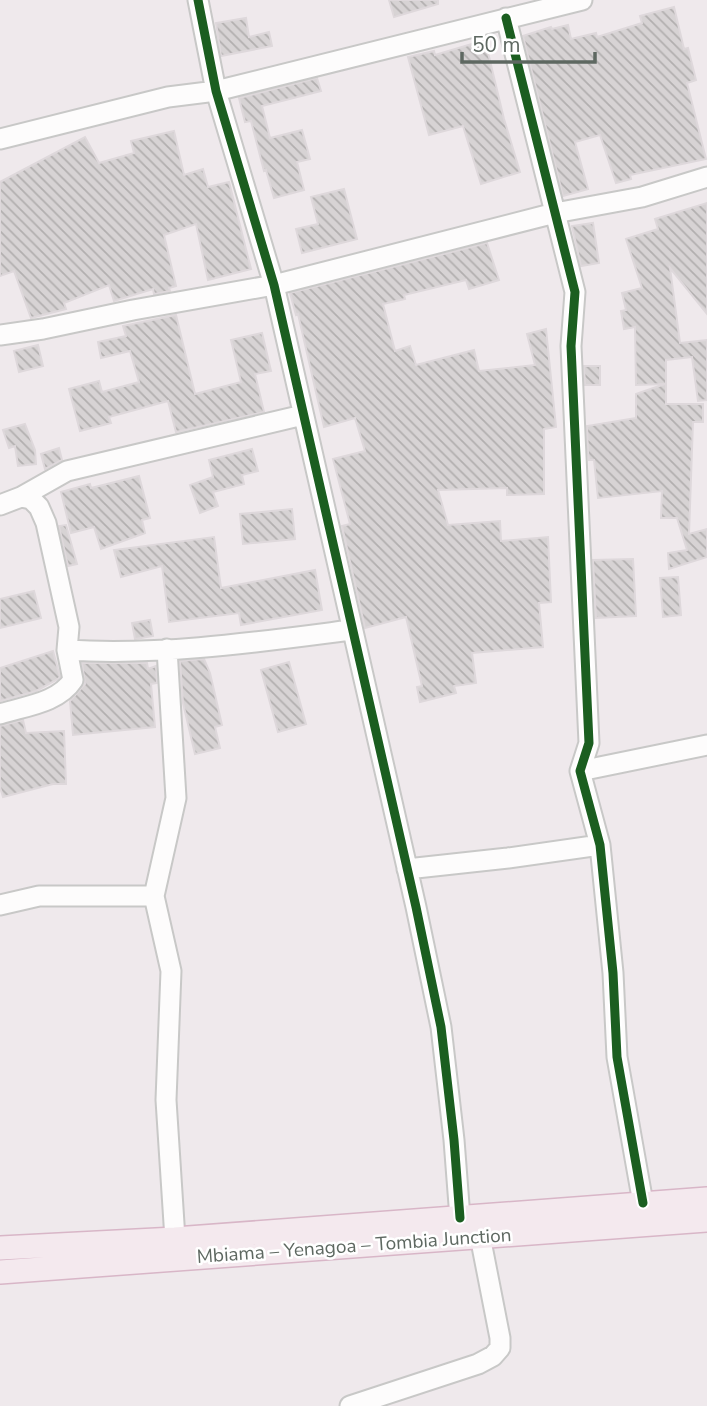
<svg xmlns="http://www.w3.org/2000/svg" width="707" height="1406" font-family="'Nunito Sans',sans-serif">
  <style>
    .building { fill: url(#building-back-hatch); stroke: #ded8db; stroke-width: 2 }
    .lines { fill: none; stroke-linecap: round; stroke-linejoin: round }
    .minor-casing { stroke: #c8c8c7; stroke-width: 23 }
    .major-casing { stroke: #d8b6c7; stroke-width: 26 }
    .minor { stroke: #fdfcfc; stroke-width: 19 }
    .major { stroke: #f4e9ee; stroke-width: 23 }
    .cycleway-casing { stroke: #fff; stroke-width: 13 }
    .cycleway { stroke: #1b5e20; stroke-width: 9 }
    .labels { text-anchor: middle; dominant-baseline: central; stroke-width: 5; stroke-linejoin: round; paint-order: stroke }
    .street-label { font-size: 19px; fill: #5e6861; stroke: #fff }
  </style>
  <defs>
    <pattern id="building-back-hatch" width="6" height="6" patternUnits="userSpaceOnUse" patternTransform="scale(1.75)"><rect width="6" height="6" fill="#d7d3d4"/><path d="M-1 5l2 2M0 0l6 6M5-1l2 2" fill="none" stroke="#b2afaf"/></pattern>
  </defs>
  <rect width="100%" height="100%" fill="#efe9ec"/>
  <path class="building" d="M389,0h49v4l-44,13z
    M674,7l10,42 4,-1 8,32 -9,3 19,76 -76,16 1,4 -15,4 -16,-48 -25,7 13,47 -25,7 -40,-160 28,-9 1,2 16,-4 3,14 25,-6 1,4 45,-14 -2,-7z
    M246,18l3,19 20,-5 3,14 -51,10 -5,-33z
    M485,40l19,79 16,53 -39,12 -18,-58 -34,9 -21,-78 26,-6 1,4z
    M317,78l4,13 -59,15 8,32 32,-8 8,29 -13,3 7,28 -30,8 -8,-28 -2,1 -13,-50 -6,1 -6,-24z
    M174,131l10,44 19,-6 5,18 21,-5 22,87 -43,11 -12,-56 -32,11 12,51 -7,2 1,3 -16,3 -1,-5 -39,12 -5,-16 -45,18 2,6 -35,9 -17,-47 -14,5v-94l85,-45 14,26 35,-10 -3,-12z
    M344,189l13,50 -55,14 -6,-24 22,-5 -7,-27z
    M707,203v111l-37,-46 10,75 27,-3v60l-9,1 -6,-44 -26,3v44h37v18h-10l-4,112 18,-5v28l-38,12 -1,-16 19,-3 -10,-32h-16l1,-27 -64,7 -4,-38h-5l-1,-7 -1,-27 49,-8v-24l29,-10 -29,1 -1,-58 -11,2 -3,-18 5,-1 -4,-17 20,-5 -16,-49 32,-10 -3,-10z
    M593,223l6,40 -18,3 -9,-40z
    M487,243l12,37 -30,9 -3,-9 -62,15 1,4 -22,5 12,47 15,-5 6,19 58,-15 5,21 56,-6 -8,-31 19,-5 10,98 -12,2v65l-37,1v-7l-69,2 10,35 52,-4 1,20 47,-4 3,65 -12,1 4,44 -71,6 4,30 -22,3 2,7 -36,9 -3,-15 5,-1 -16,-69 -41,11 -23,-102 8,-2 -17,-65 32,-8 -10,-33 -31,9 -26,-113 -2,1 -6,-22z
    M176,315l19,79 46,-12 -10,-42 31,-7 9,38 -16,3 9,38 -88,20 -8,-31 -59,16 2,6 -31,8 -11,-42 30,-8 3,11 37,-10 -9,-31 -29,7 -3,-16 28,-6 -3,-10z
    M38,345l5,21 -24,6 -5,-21z
    M584,366h16v19h-15z
    M25,424l10,26 1,14 -18,2 -3,-20 -6,2 -6,-18z
    M59,448l3,12 -17,9 -4,-15z
    M252,449l6,22 -16,4 2,9 -31,8 5,14 -18,7 -10,-28 23,-8 -4,-17z
    M139,476l11,42 -8,2 3,13 -44,16 -7,-22 -23,6 -10,-41 29,-8 1,4z
    M292,509l3,30 -52,5 -3,-30z
    M66,525l11,39 -9,2 -9,-40z
    M214,537l7,51 94,-18 7,40 -81,15 -2,-12 -70,9 -7,-56 -41,11 -7,-27z
    M633,559l3,57 -40,2 -3,-58z
    M678,577l3,38 -18,2 -3,-39z
    M34,591l7,27 -41,10v-29z
    M150,620l3,16 -18,3 -3,-16z
    M53,651l7,26 -2,2 -22,12 -36,10v-33z
    M204,659l6,14 12,52 -7,2 5,21 -25,6 -12,-51 -3,-42z
    M289,662l17,62 -28,8 -17,-62z
    M82,663h65l1,6 8,-3 1,17 -6,1 4,43 -82,8 -3,-34 15,-17z
    M23,720l3,13 38,-2 2,53h-13l-50,13 -3,-10v-61z"/>
  <g class="lines">
    <defs>
      <path id="minor" d="M198,0l18,91 58,194 142,622 25,120 13,113 6,78
        M506,18l69,274 -4,54 18,397 -9,28 20,74 13,128 4,84 26,146
        M0,139l168,-42 48,-6 366,-91
        M0,335l43,-6 90,-19 141,-25 281,-72 87,-16 65,-20
        M21,497l46,-26 236,-56
        M0,505l21,-8 10,2 8,8 7,16 23,104 -2,23c94,6 191,-8 284,-20
        M167,649l9,149 -22,98 17,75 -5,129 9,139
        M0,714c25,-8 58,-11 73,-34l-6,-30
        M580,771l127,-26
        M407,869l101,-11 92,-13
        M0,905l39,-9h115
        M350,1406l128,-42 15,-8 7,-8v-10l-20,-102"/>
      <path id="major" d="M0,1248l175,-9 532,-40
        M0,1272l707,-52"/>
    </defs>
    <use href="#minor" class="minor-casing"/>
    <use href="#major" class="major-casing"/>
    <use href="#minor" class="minor"/>
    <use href="#major" class="major"/>
    <defs>
      <path id="cycleway" d="M198,0l18,91 58,194 142,622 25,120 13,113 6,78
        M506,18l69,274 -4,54 18,397 -9,28 20,74 13,128 4,84 26,146"/>
    </defs>
    <use href="#cycleway" class="cycleway-casing"/>
    <use href="#cycleway" class="cycleway"/>
  </g>
  <g class="labels">
    <g class="street-label">
      <text transform="translate(354 1246) rotate(-4)">Mbiama – Yenagoa – Tombia Junction</text>
    </g>
  </g>
  <path d="M462 52v10h133v-10" fill="none" stroke="#5e6861" stroke-width="3.5"/>
  <text x="472" y="52" font-size="21" fill="#5e6861" stroke="#ffffff" stroke-width="5" paint-order="stroke">50 m</text>
</svg>
